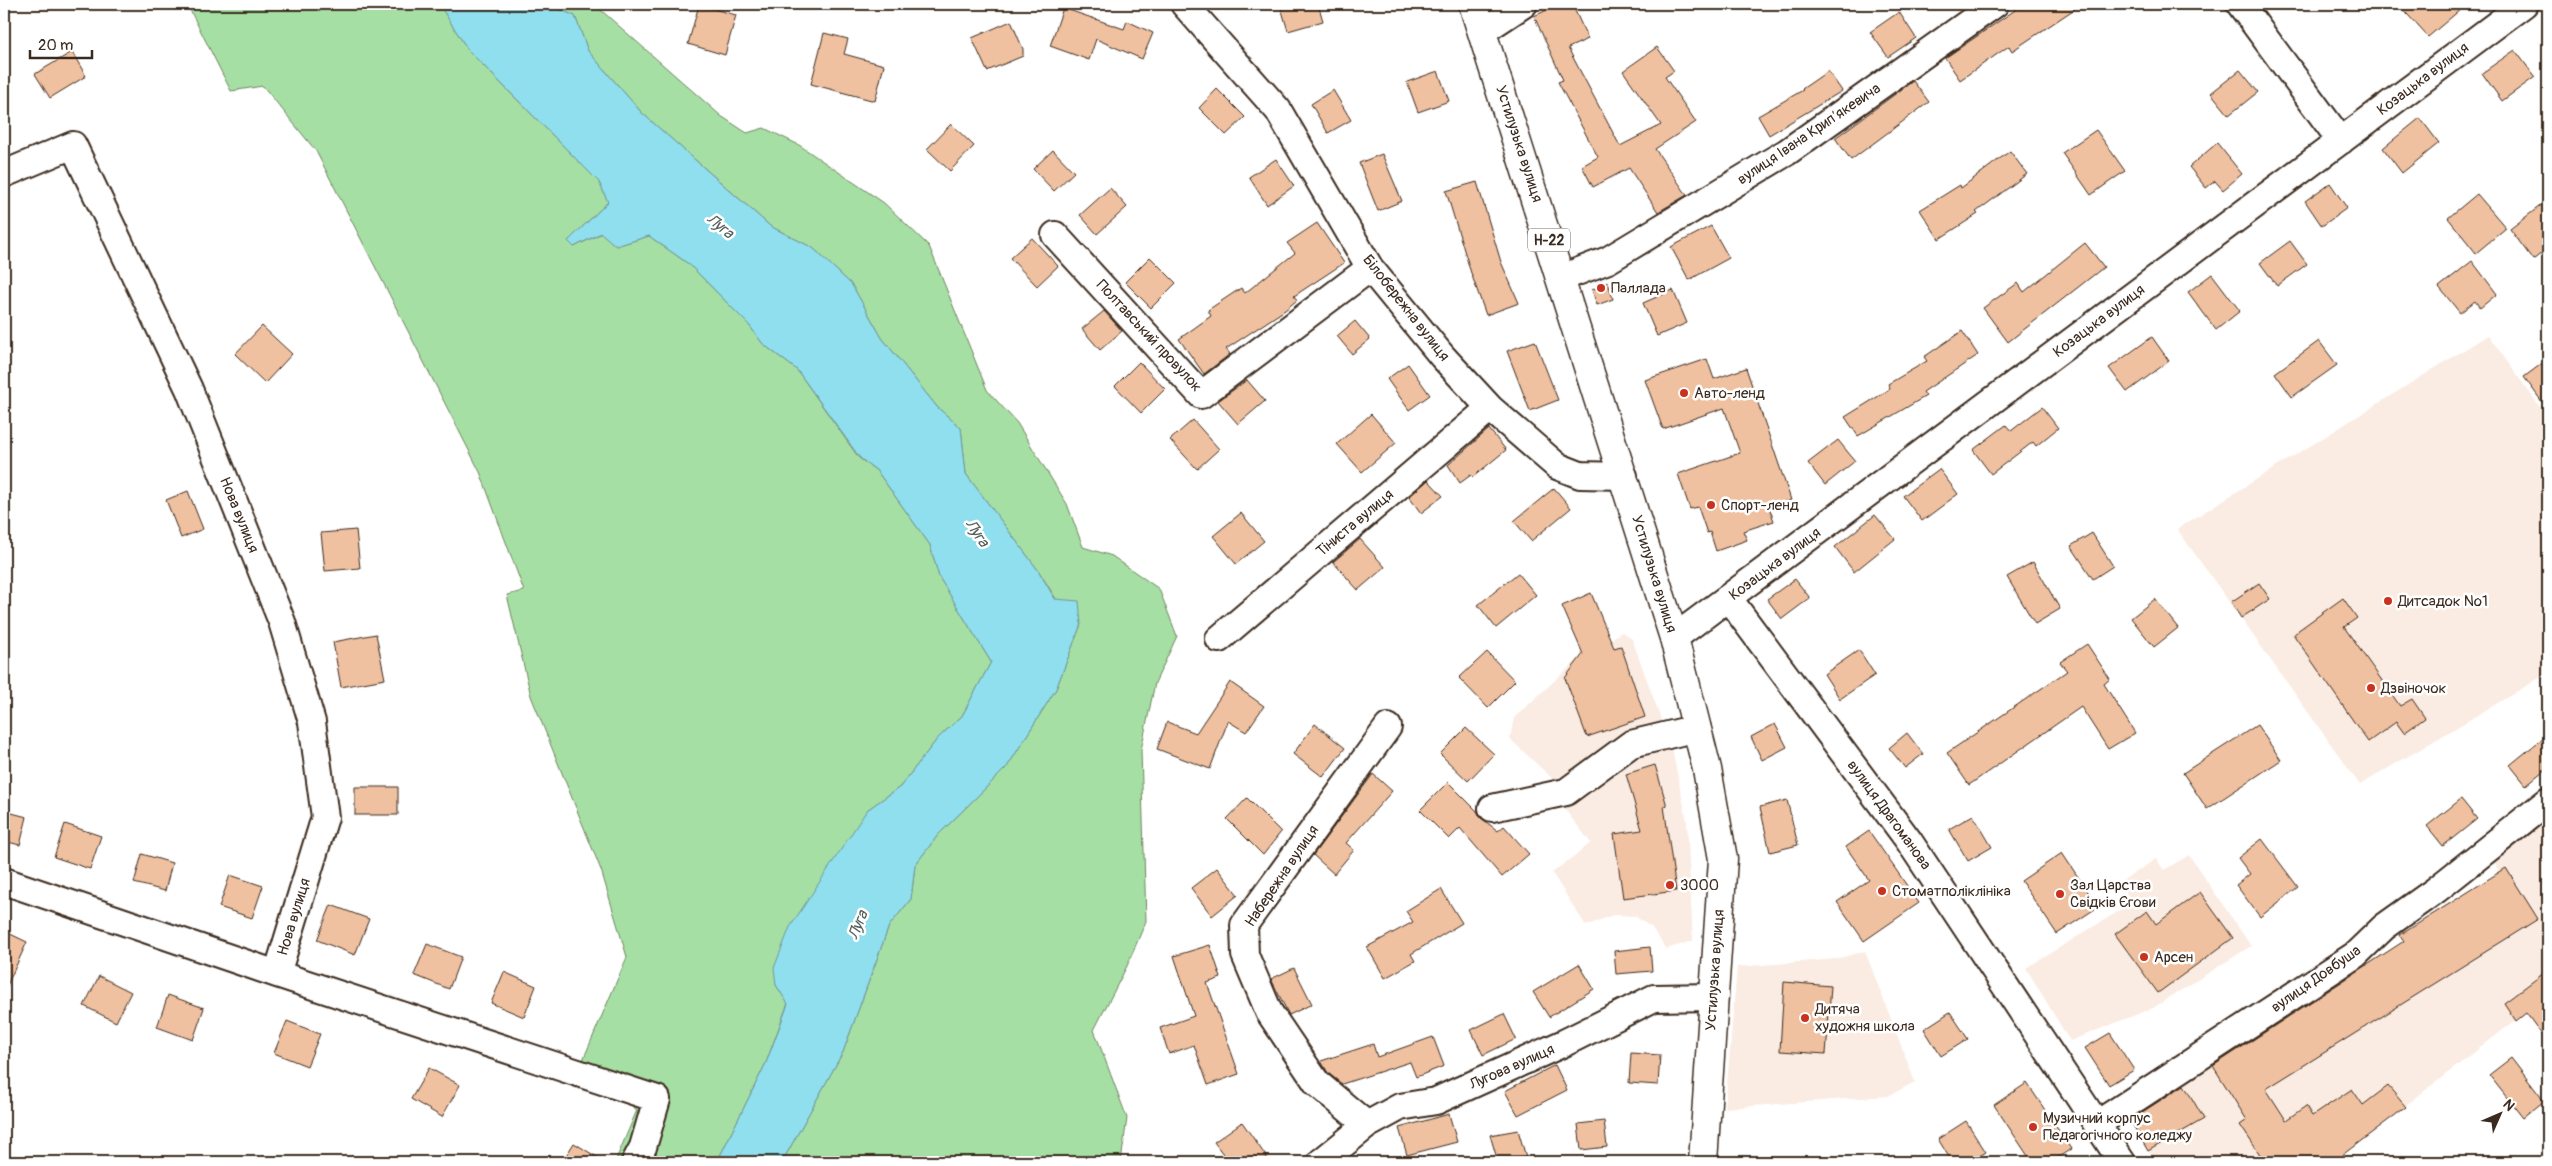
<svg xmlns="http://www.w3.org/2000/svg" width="2552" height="1166" font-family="Pangolin,sans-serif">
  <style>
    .built { fill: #faece2 }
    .green { fill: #a6dfa4; stroke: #708461 }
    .water { fill: #90dfee; stroke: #6e979b }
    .building { fill: #f0c1a0; stroke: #3b2a1e }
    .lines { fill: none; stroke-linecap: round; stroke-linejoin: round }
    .minor-casing { stroke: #3b2a1e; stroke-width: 30 }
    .major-casing { stroke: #3b2a1e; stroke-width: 31 }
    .minor { stroke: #fff; stroke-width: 26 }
    .major { stroke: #fff; stroke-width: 28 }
    .poi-dot { fill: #c8321e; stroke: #fff; stroke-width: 2 }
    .labels { text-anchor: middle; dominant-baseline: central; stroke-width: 5; stroke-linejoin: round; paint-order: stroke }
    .shield { fill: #fff; stroke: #766a62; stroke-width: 1 }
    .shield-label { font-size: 14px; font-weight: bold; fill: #3b2a1e }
    .street-label { font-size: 15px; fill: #3b2a1e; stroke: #fff }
    .poi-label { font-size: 15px; fill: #3b2a1e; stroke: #fff; text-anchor: start }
    .water-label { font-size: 16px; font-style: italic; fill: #54605c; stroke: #fff }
  </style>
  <rect width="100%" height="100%" fill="#fff"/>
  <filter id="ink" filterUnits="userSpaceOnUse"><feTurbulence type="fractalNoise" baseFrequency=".02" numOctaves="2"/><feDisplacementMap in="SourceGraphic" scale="10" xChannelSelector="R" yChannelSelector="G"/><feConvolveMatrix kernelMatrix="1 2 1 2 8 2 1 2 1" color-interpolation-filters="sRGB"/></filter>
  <g filter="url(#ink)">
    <path class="built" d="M2488,335l60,83v255l-188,112 -183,-256z
      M1622,632l10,7 40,110 15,72 6,120 -27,8 -14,-21 -17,-12 -22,-1 -27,11 -34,-53 39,-30 -28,-36 -6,-24 -47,-44 4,-21 62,-57z
      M2548,816v227l-23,-30 -192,149h-178l-29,-48 278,-173 -4,-6 100,-63 -7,-12z
      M2189,855l62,91 -98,62 -83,33 -44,-73 106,-65 -12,-21 36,-23 8,11z
      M1865,951l50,131 -27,14 -163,12 12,-141 99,-8z"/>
    <path class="green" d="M187,4h252l29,46 131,132 9,20 -40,39 6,6 28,-14 14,13 33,-10 41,29 59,60 14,19 34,26 62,88 18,13 53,74 9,32 52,85 -29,54 -24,22 -38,49 -33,23 -91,175 12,18 -22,60 -49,99h-102l22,-52 -16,-12 -47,-17 53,-124 -26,-87 -70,-174 -24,-101 17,-4 -44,-119 -164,-321 -53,-65 -32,5z
      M547,4h47l127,112 26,17 17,-5 35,17 85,58 45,43 58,144 30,33 50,81 16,43 29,9 47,33 18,47 -22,47 -14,67 5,171 -19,45 -33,64 33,88 -6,44h-339l61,-110 46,-126 22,-27 4,-34 23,-30 69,-68 49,-78 25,-65 -25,-25 -18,-29 -72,-96 -5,-46 -24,-21 -55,-69 -30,-53 -39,-37 -43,-22 -128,-113 -54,-62 -13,-35z"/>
    <path class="water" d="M439,4h108l28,12 13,35 54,62 128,113 43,22 39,37 30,53 55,69 24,21 5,46 72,96 17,29 24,2 2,23 -25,65 -49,78 -69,68 -23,30 -4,34 -22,27 -46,126 -61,110h-65l49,-99 22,-59 -12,-19 -2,-17 16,-41 77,-117 33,-23 38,-49 24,-22 29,-54 -52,-85 -9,-32 -53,-74 -17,-13 -63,-88 -34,-26 -14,-19 -59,-60 -41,-29 -33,10 -15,-13 -27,14 -6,-6 40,-39 -9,-20 -131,-132z"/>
    <path class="building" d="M1280,4h38l5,17 -35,10z
      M1560,4h12l16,35 -20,9 52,98 41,-21 -38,-54 34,-24 17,24 -9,6 31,45 -41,27 32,46 -29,17 -29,-44 -36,19 -11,-21 16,-9 -40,-75 5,-2 -29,-64z
      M2024,4h58l-70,47 -3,-5 -49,34 -15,-22z
      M2398,4h69l-39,33z
      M699,5l37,10 -11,40 -37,-11z
      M1063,8l61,21 3,-8 26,12 -11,26 -46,-20 -7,21 -39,-14z
      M1899,12l17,26 -28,19 -18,-25z
      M1011,21l12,28v7l-36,15 -15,-33z
      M824,33l24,6 -4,15 40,11 -9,36 -64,-17z
      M2515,50l20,27 -33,24 -20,-28z
      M72,52l14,24 -36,22 -15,-24z
      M2240,70l18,22 -29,23 -18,-22z
      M1438,71l11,30 -31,11 -11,-30z
      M1828,71l14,20 -73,44 -11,-19 45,-26 -1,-1z
      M1913,81l16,21 -78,58 -16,-22z
      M1217,89l28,28 -19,18 -27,-27z
      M1333,90l18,30 -23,13 -17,-29z
      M2420,118l19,25 -37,30 -19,-25z
      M951,124l23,22 -24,25 -23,-22z
      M2096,130l29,41 -34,24 -29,-42z
      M2217,143l25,31 -19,16 -8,-9 -9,7 -17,-21z
      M1053,150l21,22 -20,19 -21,-22z
      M2010,151l17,23 -51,38 2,2 -39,25 -19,-29 40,-25 1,3z
      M1382,154l20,47 -24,10 -19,-48z
      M1276,159l18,27 -27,19 -18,-28z
      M1477,182l24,80 18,41 -33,12 -15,-42 -25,-82z
      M2330,183l17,25 -25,18 -17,-25z
      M1110,188l17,19 -30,27 -17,-19z
      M2477,194l29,34 -30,25 -28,-35z
      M2548,200v48l-15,12 -23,-31z
      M1317,223l27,40 -50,33 3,4 -12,10 -59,39 4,5 -26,20 -25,-35 32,-23 -3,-6 33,-22 4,5 50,-40 -8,-10z
      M1711,226l18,32 -40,22 -18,-33z
      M1032,238l26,28 -21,20 -27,-28z
      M2290,241l17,23 -30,22 -17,-23z
      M2085,243l19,24 -96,75 -25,-34 35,-25 6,9z
      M1150,257l26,26 -25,25 -26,-26z
      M2472,261l25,33 -17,14 -5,-7 -15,12 -21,-26z
      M2212,274l28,37 -24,19 -28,-38z
      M1608,282l5,17 -16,6 -5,-15z
      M1673,290l14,33 -30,13 -14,-33z
      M1104,311l18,20 -22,19 -18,-21z
      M1355,321l15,18 -18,15 -15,-18z
      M262,326l30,28 -27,29 -30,-29z
      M1962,331l16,24 -55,37 3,4 -68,40 -13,-19 45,-28 -2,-5 39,-23 -3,-4z
      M2152,337l17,24 -42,31 -18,-24z
      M1535,341l23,59 -28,11 -23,-60z
      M2319,341l18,24 -45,32 -17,-24z
      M1707,359l7,20 32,-11 45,132 -22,7 5,14 -31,10 4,9 -31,11 -6,-19 -3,1 -9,-26 -8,2 -12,-35 62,-21 -16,-45 -61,21 -18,-49z
      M2548,359v51l-24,-33z
      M1139,362l26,27 -24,24 -26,-27z
      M1408,364l22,31 -21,15 -22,-31z
      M1247,380l18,21 -27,23 -20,-23z
      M2042,407l16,21 -22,18 -3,-4 -42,32 -18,-24 33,-25 5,6z
      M1371,414l25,29 -34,29 -25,-28z
      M1193,420l26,29 -22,20 -27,-29z
      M1489,429l17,21 -33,27 -2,-2 -11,8 -12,-18z
      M1838,440l17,21 -30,24 -17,-22z
      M1939,469l19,25 -36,27 -19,-25z
      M1428,480l15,16 -22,17 -12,-16z
      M1554,488l17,20 -40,33 -17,-20z
      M188,491l15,38 -22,9 -15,-38z
      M1241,513l23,28 -28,23 -23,-28z
      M1875,515l20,24 -41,33 -19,-25z
      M356,530l4,38 -35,3 -4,-38z
      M2092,533l21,33 -20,13 -22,-33z
      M1360,539l25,28 -27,23 -25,-28z
      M2033,562l27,47 -25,15 -28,-47z
      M1518,573l18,22 -40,33 -18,-23z
      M1795,579l15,19 -28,21 -15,-20z
      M2259,583l11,16 -29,19 -10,-16z
      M1591,593l23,55 7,-2 24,71 -58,20 -22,-59 18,-24 -21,-48z
      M2343,598l14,20 -13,9 56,79 12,-7 13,19 -21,15 -8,-11 -28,20 -75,-108z
      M2155,599l23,29 -24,19 -23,-29z
      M376,634l9,45 -44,8 -8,-45z
      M2087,644l23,35 -6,5 31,49 -27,16 -27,-42 -112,78 -22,-32 120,-82 -7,-9z
      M1859,650l16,25 -35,24 -16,-25z
      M1487,652l28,29 -27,27 -29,-30z
      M1230,682l34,24 -18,26 -18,-11 -18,48 -53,-20 10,-27 29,11z
      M1315,724l30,24 -22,29 -30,-23z
      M1775,724l12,23 -25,13 -11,-23z
      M2257,725l24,35 -74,49 -24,-36z
      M1466,728l28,26 -26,27 -28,-27z
      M1907,733l16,21 -18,14 -16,-20z
      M2548,734v33l-22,18 -16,-20z
      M1655,765l12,41h-3l12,85 -53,7 -9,-64 28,-4 -16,-56z
      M1373,774l19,17 -46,52 8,7 -20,24 -21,-19z
      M1448,782l29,29 4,7 17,13 6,-5 25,28 -27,23 -42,-49 -11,11 -29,-29z
      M355,787h43v28h-43z
      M1247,798l34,34 -18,23 -36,-36z
      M2461,799l16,20 -34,27 -16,-20z
      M1787,800l11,45 -28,7 -10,-45z
      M4,811l23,6 -7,28 -16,-4z
      M1973,815l19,32 -24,14 -19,-32z
      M65,824l36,12 -11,33 -36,-12z
      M1869,831l50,72 -55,38 -27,-39 32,-22 -23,-33z
      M2262,839l36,48 -38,30 -24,-32 14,-11 -12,-16z
      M2062,853l36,54 -41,27 -36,-53z
      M142,854l30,9 -7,28 -31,-8z
      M1217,868l21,27 -26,21 -21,-28z
      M2506,868l32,51 -272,170 20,31 20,-14 6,10 40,-27 11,16 25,-19 18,21 -73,55h-68l-25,-37 7,-5 -34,-54 191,-125 -4,-6z
      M230,875l33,11 -11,32 -33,-11z
      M1441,889l21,34 -51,31 4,7 -30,17 -18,-31 46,-25 -7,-11z
      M2200,892l33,46 -75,55 -43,-59 32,-23 9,13z
      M331,905l38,14 -14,36 -38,-15z
      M4,931l23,11 -23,50z
      M427,944l34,13 -12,32 -35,-14z
      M1210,945l11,33 -14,5 32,91 -31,11 -14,-40 -25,9 -9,-26 34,-12 -20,-60z
      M1650,947l2,24 -36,3 -2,-23z
      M1579,964l15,25 -45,28 -16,-25z
      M1294,968l18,36 -23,11 -18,-36z
      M2548,970v73l-22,-30 -10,8 -12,-18z
      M504,972l32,14 -12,31 -33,-14z
      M99,976l32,16 -15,30 -32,-16z
      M1784,982l47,4 -5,68 -46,-3z
      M168,995l36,13 -11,32 -36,-13z
      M1950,1012l18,27 -27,17 -17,-27z
      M1504,1014l12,25 -33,16 -12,-25z
      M287,1021l33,13 -13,32 -33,-13z
      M2110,1033l24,37 -25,15 -24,-37z
      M1433,1037l11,29 -28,11 -6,-15 -68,22 -14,-11 -7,-12 52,-17 4,13z
      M1631,1053l29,2 -2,30 -29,-2z
      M2511,1058l33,43 -21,17 -34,-43z
      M1555,1065l12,25 -49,25 -13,-24z
      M429,1068l31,17 -18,32 -31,-18z
      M2027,1083l44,66 -20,13h-19l-38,-57z
      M2184,1085l20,34 -56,32 -18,-31z
      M1449,1114l8,28 -50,13 -8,-27z
      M1604,1121l3,26 -26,3 -3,-26z
      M1966,1121l20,31 -16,10h-18l-14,-23z
      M1242,1122l28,40h-41l-15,-20z
      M1518,1130l8,27 -28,5 -8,-27z
      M574,1143l31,19h-43z"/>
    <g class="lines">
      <defs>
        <path id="minor" d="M1184,4l94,106 92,158 72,88 48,52 67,58 23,9 44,1
          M2240,4l101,137
          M1483,31l41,-27
          M4,174l69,-29 116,244 93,233 30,100 13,95 -48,157
          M1055,235l146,160 169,-127
          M1561,278l47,-18 179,-108 208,-148
          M1729,599l180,242 213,321
          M1674,638l850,-634
          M1219,639l271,-231
          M1492,808l74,-16 65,-48 66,-16
          M4,881l273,93 380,125 -14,48 -8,15
          M2097,1124l258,-169 29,-28 52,-37 112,-89
          M1367,1125l-50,-42 -48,-71 -24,-57 -1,-30 144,-198
          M1321,1162l46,-37 33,-18 36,-6 128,-58 90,-45 59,-1"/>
        <path id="major" d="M1473,4l201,634 33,131 16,90 -20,303"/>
      </defs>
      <use href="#minor" class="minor-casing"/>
      <use href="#major" class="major-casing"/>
      <use href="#minor" class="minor"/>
      <use href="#major" class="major"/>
    </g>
  </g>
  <g class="poi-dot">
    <circle cx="1601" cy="288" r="5"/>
    <circle cx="1684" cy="393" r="5"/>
    <circle cx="1711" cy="505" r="5"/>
    <circle cx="2388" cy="601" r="5"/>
    <circle cx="2371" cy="688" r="5"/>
    <circle cx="1670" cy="885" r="5"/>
    <circle cx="1882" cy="891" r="5"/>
    <circle cx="2060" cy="894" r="5"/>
    <circle cx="2144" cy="957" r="5"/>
    <circle cx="1805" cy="1018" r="5"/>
    <circle cx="2033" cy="1127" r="5"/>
  </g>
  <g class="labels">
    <rect class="shield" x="1528" y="228.5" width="42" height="23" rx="4"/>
    <g class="shield-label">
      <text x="1549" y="240">Н-22</text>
    </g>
    <g class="street-label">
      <text transform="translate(2423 79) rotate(-37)">Козацька вулиця</text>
      <text transform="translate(1809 134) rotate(-34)">вулиця Івана Крипʼякевича</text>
      <text transform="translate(1519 144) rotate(72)">Устилузька вулиця</text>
      <text transform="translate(1406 308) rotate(52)">Білобережна вулиця</text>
      <text transform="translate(2099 321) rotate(-37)">Козацька вулиця</text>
      <text transform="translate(1149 336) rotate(47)">Полтавський провулок</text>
      <text transform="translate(239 515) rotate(68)">Нова вулиця</text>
      <text transform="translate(1355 523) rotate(-40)">Тіниста вулиця</text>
      <text transform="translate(1775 564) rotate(-37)">Козацька вулиця</text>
      <text transform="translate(1654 574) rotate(73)">Устилузька вулиця</text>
      <text transform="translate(1889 815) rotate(54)">вулиця Драгоманова</text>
      <text transform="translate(1282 876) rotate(-56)">Набережна вулиця</text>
      <text transform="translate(294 917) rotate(-73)">Нова вулиця</text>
      <text transform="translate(1715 970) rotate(-86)">Устилузька вулиця</text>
      <text transform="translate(2316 979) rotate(-35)">вулиця Довбуша</text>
      <text transform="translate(1512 1067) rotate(-24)">Лугова вулиця</text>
    </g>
    <g class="poi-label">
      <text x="1611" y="288">Паллада</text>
      <text x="1694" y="393">Авто-ленд</text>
      <text x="1721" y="505">Спорт-ленд</text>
      <text x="2398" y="601">Дитсадок №1</text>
      <text x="2381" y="688">Дзвіночок</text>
      <text x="1680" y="885">3000</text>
      <text x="2070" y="885">Зал Царства<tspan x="2070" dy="17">Свідків Єгови</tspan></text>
      <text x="1892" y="891">Стоматполіклініка</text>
      <text x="2154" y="957">Арсен</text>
      <text x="1815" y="1009">Дитяча<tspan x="1815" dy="17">художня школа</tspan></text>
      <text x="2043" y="1118">Музичний корпус<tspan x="2043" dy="17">Педагогічного коледжу</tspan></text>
    </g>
    <g class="water-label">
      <text transform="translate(720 226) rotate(39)">Луга</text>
      <text transform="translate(977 533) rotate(56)">Луга</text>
      <text transform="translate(858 925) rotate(-68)">Луга</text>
    </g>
  </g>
  <rect width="2552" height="1166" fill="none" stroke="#fff" stroke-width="20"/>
  <rect x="10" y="10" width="2532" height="1146" fill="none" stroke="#3b2a1e" stroke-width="2" filter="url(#ink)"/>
  <g transform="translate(2500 1114) rotate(45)" stroke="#ffffff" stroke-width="4" paint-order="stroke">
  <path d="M0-4L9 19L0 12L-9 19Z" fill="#3b2a1e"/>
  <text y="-8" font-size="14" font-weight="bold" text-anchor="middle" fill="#3b2a1e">N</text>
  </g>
  <path d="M30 50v8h62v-8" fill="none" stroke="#3b2a1e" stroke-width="2.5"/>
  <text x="38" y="50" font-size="15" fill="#3b2a1e" stroke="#ffffff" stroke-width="4" paint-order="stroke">20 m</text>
</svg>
